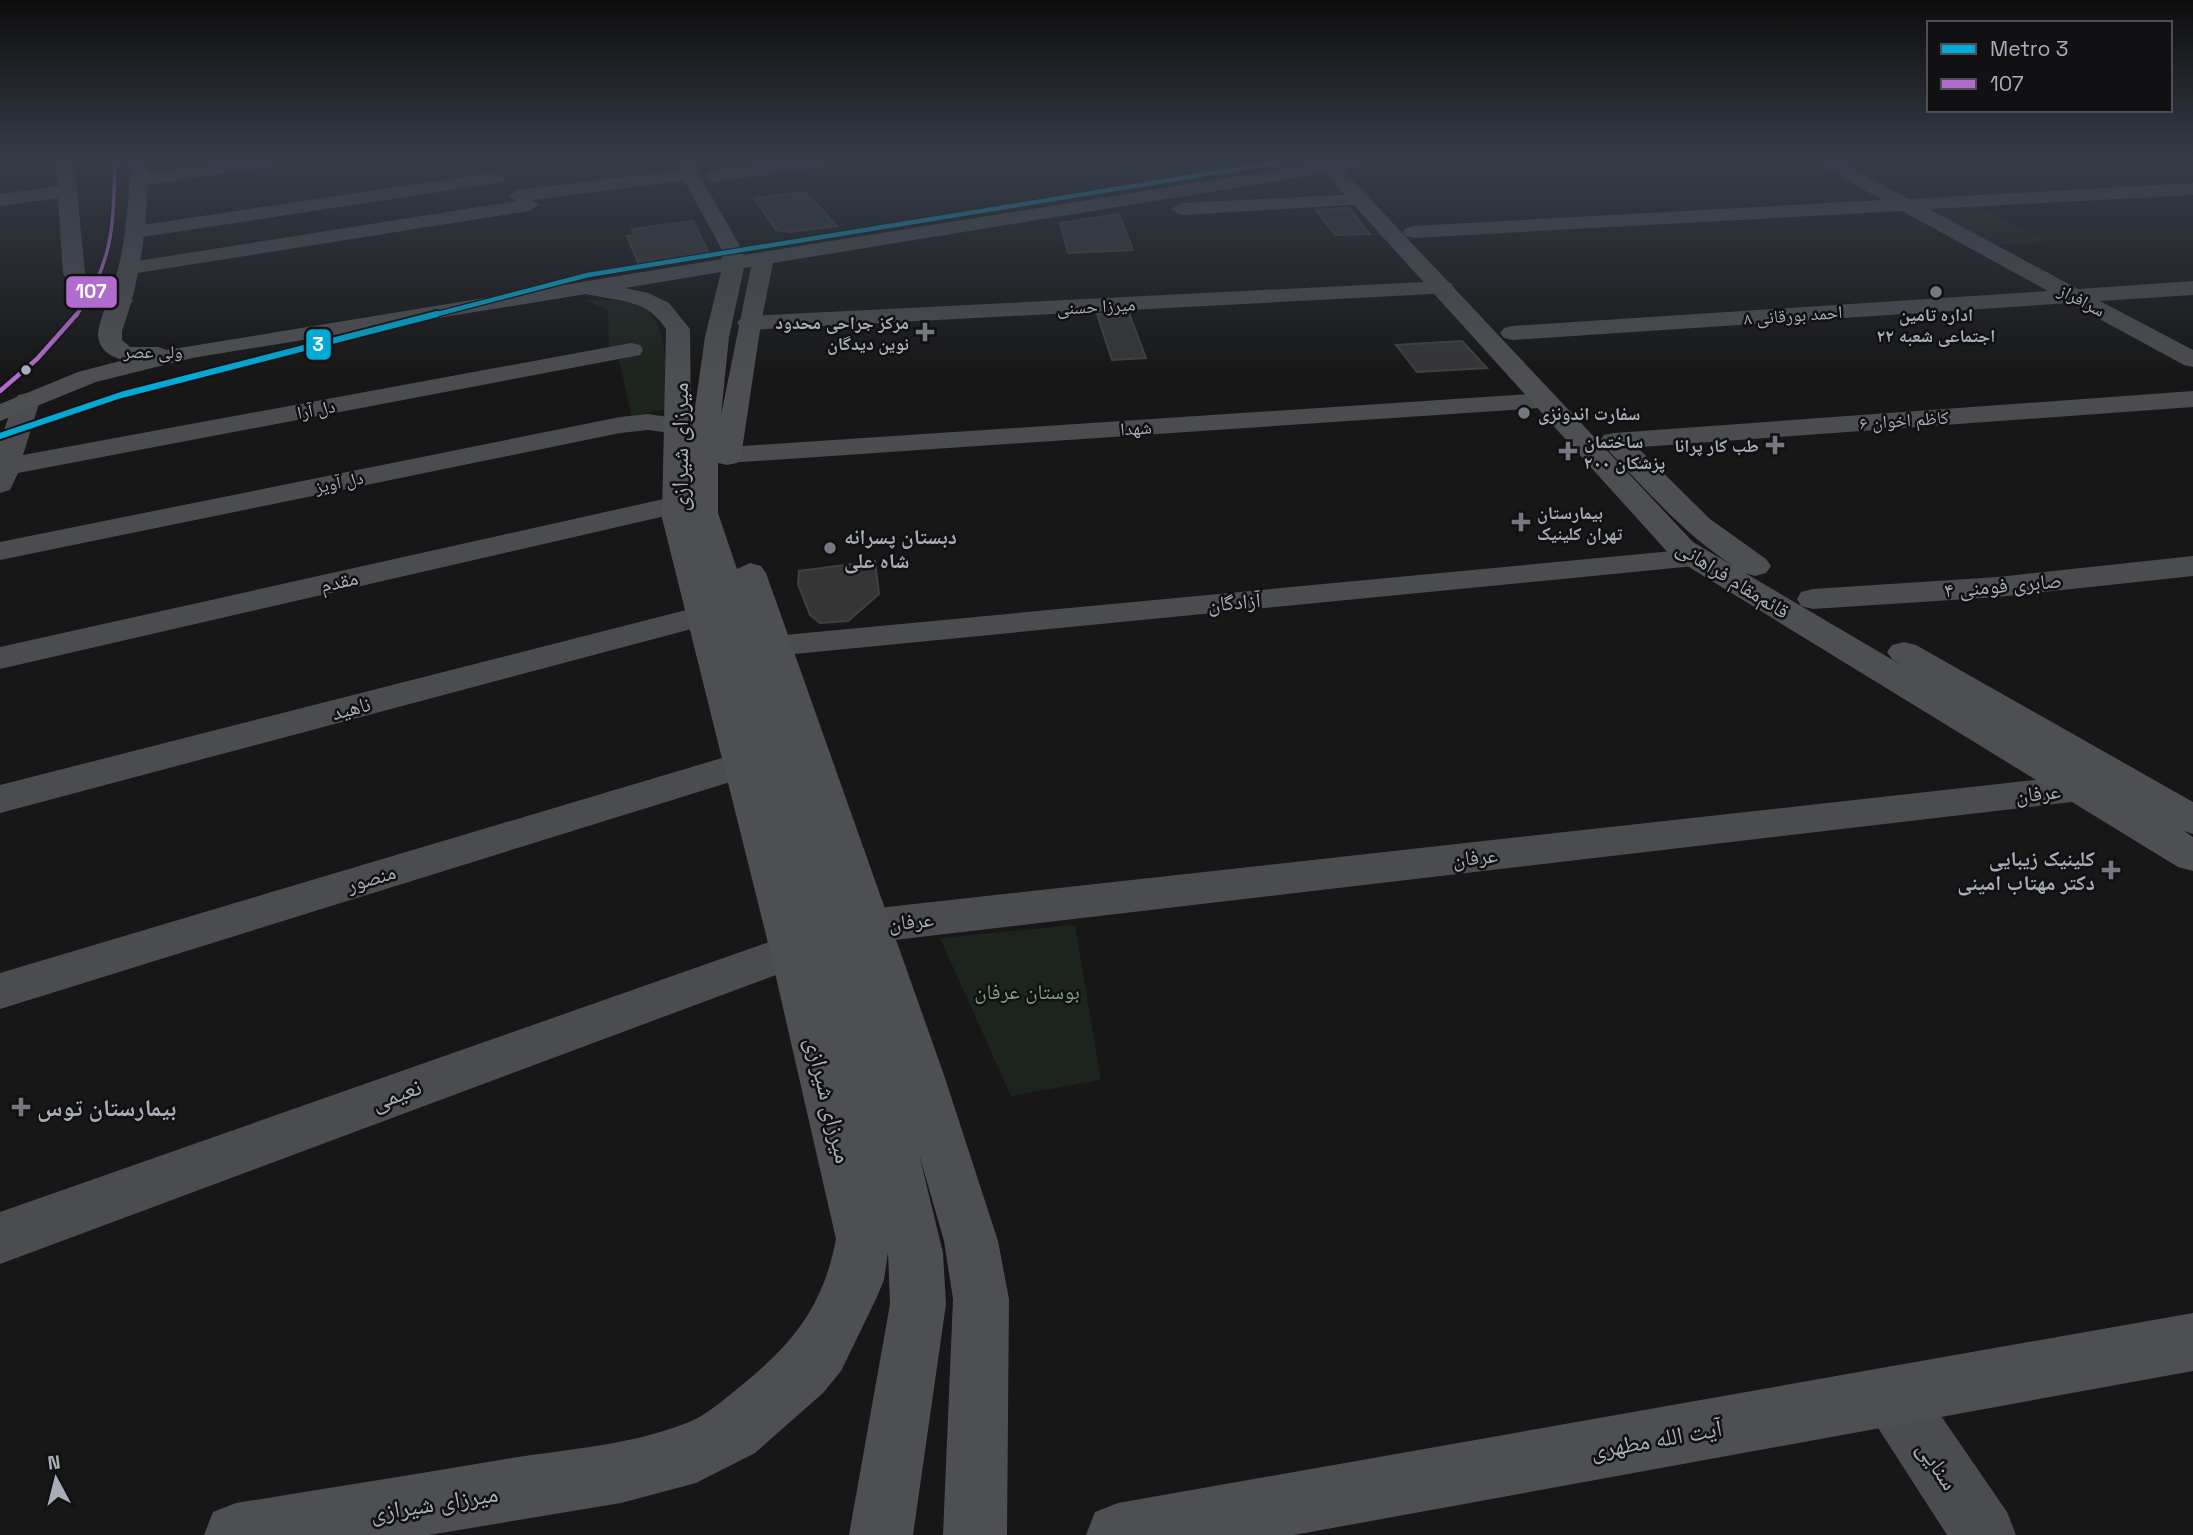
<svg xmlns="http://www.w3.org/2000/svg" width="2193" height="1535" font-family="'Space Grotesk','Noto Naskh Arabic',sans-serif">
  <style>
    .green { fill: #1d241e }
    .building { fill: #353536; stroke: #3f4043; stroke-width: 2 }
    .lines { fill: none; stroke-linecap: round; stroke-linejoin: round }
    .minor { fill: #4b4c50; fill-rule: evenodd }
    .major { fill: #4d4f52; fill-rule: evenodd }
    .highway { fill: #4e4e51; fill-rule: evenodd }
    .bus-1-far1-casing { stroke: #111113; stroke-width: 6 }
    .bus-1-casing { stroke: #111113; stroke-width: 8 }
    .bus-1-far1 { stroke: #b06ccc; stroke-width: 3.5 }
    .bus-1 { stroke: #b06ccc; stroke-width: 4.5 }
    .metro-1-far1-casing { stroke: #111113; stroke-width: 7 }
    .metro-1-casing { stroke: #111113; stroke-width: 10 }
    .metro-1-far1 { stroke: #00aad4; stroke-width: 4.5 }
    .metro-1 { stroke: #00aad4; stroke-width: 6 }
    .poi-dot { fill: #757880; stroke: #111113; stroke-width: 2.5 }
    .bus-dot { fill: #a8adb8; stroke: #111113; stroke-width: 2.5 }
    .labels { text-anchor: middle; dominant-baseline: central; stroke-width: 5; stroke-linejoin: round; paint-order: stroke }
    .far-street-label { font-size: 18px; fill: #a8adb8; stroke: #111113 }
    .far-poi-label { font-size: 18px; font-weight: bold; fill: #a8adb8; stroke: #111113; text-anchor: start }
    .poi-label { font-size: 21px; font-weight: bold; fill: #a8adb8; stroke: #111113; text-anchor: start }
    .street-label { font-size: 21px; fill: #a8adb8; stroke: #111113 }
    .park-label { font-size: 21px; fill: #7fa381; stroke: #111113 }
    .near-street-label { font-size: 24px; fill: #a8adb8; stroke: #111113 }
    .near-poi-label { font-size: 24px; font-weight: bold; fill: #a8adb8; stroke: #111113; text-anchor: start }
    .line-badge { stroke: #111113; stroke-width: 2.5 }
    .badge-label { font-size: 19px; text-anchor: middle; font-weight: bold; fill: #fff }
  </style>
  <rect width="100%" height="100%" fill="#171717"/>
  <path class="green" d="M1974,205l75,37 -56,3 -70,-38z
    M586,300c16,0 40,-1 55,7 29,15 26,75 25,102l-34,8 -14,-61 -9,-7 -1,-38z
    M1075,925l26,155 -90,16 -71,-158z"/>
  <path class="building" d="M805,192l32,34 -47,6 -14,-2 -22,-32z
    M1347,208l3,1 20,25 -35,1 -19,-25z
    M1119,214l14,36 -65,3 -8,-30z
    M693,221l16,32 -70,12 -12,-29 7,-1 -2,-6z
    M1129,313l17,45 -34,2 -15,-46z
    M1462,341l25,27 -70,4 -21,-27z
    M875,561l4,33 -31,27 -28,2 -10,-8 -12,-31 1,-13z"/>
  <g class="lines">
    <path class="minor" d="M56,160h18l11,113c14,14 40,17 48,27l-3,5 -8,2 -35,-11 -11,-7 -13,-15 -5,-76 -58,8v-12l58,-8z
      M246,160h46l-9,5 -144,21 -9,-6 9,-6z
      M794,160h47l-9,5 -119,17 -9,-6 9,-6z
      M1813,160h22l74,39 284,-16v12l-264,14 149,80 115,-8v14l-93,6 93,49v17l-9,-2 -114,-62 -558,37 -8,-2 -4,-5 4,-5 8,-2 536,-35 -146,-80 -489,27 -7,-2 -3,-4 3,-4 7,-2 469,-26z
      M690,169l7,2 2,4 -2,4 -165,21 7,5 -10,6 -398,63 -8,-1 -3,-5 3,-5 8,-1 385,-61 -8,-5 10,-6z
      M496,172l9,6 -2,4 -367,56 -7,-2 -3,-4 3,-4 7,-2z
      M1362,194l7,2 3,4 -3,4 -188,11 -10,-6 10,-6z
      M1443,281l8,2 3,5 -3,5 -702,37 -8,-2 -4,-5 4,-5 8,-2z
      M631,343l9,2 3,5 -3,5 -622,118 -8,17 -10,3v-51l14,-41 4,-6 9,-2 9,2 4,6 -17,54z
      M2193,391v16l-579,42 -10,-2 -4,-6 4,-6 10,-2z
      M1546,393l9,2 4,6 -4,6 -828,56 -10,-2 -4,-6 4,-6 10,-2z
      M648,414l41,6 3,6 -3,6 -10,2 -31,-4 -28,3 -620,127v-18l620,-125z
      M677,496l10,3 5,6 -5,6 -687,158v-22z
      M1694,549l11,2 5,7 -5,7 -931,91 -12,-3 -5,-7 5,-7 12,-3z
      M2193,556v20l-195,21 -185,12 -12,-3 -4,-7 4,-7 12,-3 185,-12z
      M702,606l12,3 5,7 -5,7 -714,190v-28z
      M742,752l14,4 5,9 -5,9 -756,235v-36z
      M2080,775l14,4 6,9 -6,9 -14,4 -1211,142 -16,-5 -6,-12 6,-12 16,-5z
      M792,934l16,5 6,12 -6,12 -808,301v-52z
      M1892,1366l21,9 94,137 9,23h-69l-76,-118 -9,-21 9,-21z"/>
    <path class="major" d="M130,160h18c0,59 -6,115 -26,171v9l8,7h28l9,3 555,-91 -1,-11 -48,-88h18l50,88 2,7 572,-91 -2,-4h67l-3,4 -34,6 350,372 42,25c-49,-31 -87,-75 -127,-117l-4,-6 4,-6 10,-2 10,2 82,81 56,40 5,7 -5,7 -11,3 -10,-3 158,93 -11,-7 -5,-7 5,-7 12,-3 12,3 277,157v32l-9,-3 9,6v34l-15,-4 -507,-311 -346,-383 -552,90 -12,60 -20,134 -4,6 -10,2 -9,-2v50l19,56 13,-6 11,3 5,7 178,502 54,166 11,58 -2,236h-64l10,-236 -9,-58 -25,-87 24,99 3,51 -33,231h-64l41,-231 -2,-52 -4,28 -8,19 -35,72 -18,22 -68,60 -59,30 -75,20 -192,32h-225l9,-23 23,-9c94,-15 188,-30 282,-46 55,-8 114,-13 166,-33 20,-7 37,-22 53,-35 54,-43 86,-81 99,-150l-66,-288 -108,-433 4,-189c-18,-30 -50,-28 -80,-35l-394,64 -96,24 -96,39v-17l78,-32 46,-12c-13,-3 -24,-9 -26,-24 -1,-12 17,-52 20,-67 9,-36 11,-73 12,-109zM751,267l-30,148 8,-78 15,-69zM721,272l-16,65 -14,98 -1,-106 -21,-26 -21,-10 -23,-5z
      M2193,1313v58l-899,164h-208l9,-23 23,-9z"/>
    <path class="highway" d="M2168,160h25v7l-22,-3z"/>
    <defs>
      <path id="bus-1-far1" d="M76,316c39,-55 37,-93 39,-156"/>
      <path id="bus-1" d="M0,391l37,-32 40,-45"/>
    </defs>
    <use href="#bus-1-far1" class="bus-1-far1-casing"/>
    <use href="#bus-1" class="bus-1-casing"/>
    <use href="#bus-1-far1" class="bus-1-far1"/>
    <use href="#bus-1" class="bus-1"/>
    <defs>
      <path id="metro-1-far1" d="M430,316l158,-41 706,-115"/>
      <path id="metro-1" d="M0,436l121,-41 316,-81"/>
    </defs>
    <use href="#metro-1-far1" class="metro-1-far1-casing"/>
    <use href="#metro-1" class="metro-1-casing"/>
    <use href="#metro-1-far1" class="metro-1-far1"/>
    <use href="#metro-1" class="metro-1"/>
  </g>
  <linearGradient id="sky" x2="0" y2="1"><stop stop-color="#0d0d0d"/><stop offset="0.43" stop-color="#363c47"/><stop offset="1" stop-color="#363c47" stop-opacity="0"/></linearGradient>
  <rect width="2193" height="375" fill="url(#sky)"/>
  <g class="poi-dot">
    <circle cx="1936" cy="292" r="7"/>
    <path d="M921.5 321.5h7v7h7v7h-7v7h-7v-7h-7v-7h7z"/>
    <circle cx="1524" cy="413" r="7"/>
    <path d="M1771.5 434.5h7v7h7v7h-7v7h-7v-7h-7v-7h7z"/>
    <path d="M1564.5 440.5h7v7h7v7h-7v7h-7v-7h-7v-7h7z"/>
    <path d="M1517.5 511.5h7v7h7v7h-7v7h-7v-7h-7v-7h7z"/>
    <circle cx="830" cy="548" r="7"/>
    <path d="M2107.5 859.5h7v7h7v7h-7v7h-7v-7h-7v-7h7z"/>
    <path d="M17.5 1096.5h7v7h7v7h-7v7h-7v-7h-7v-7h7z"/>
  </g>
  <circle class="bus-dot" cx="26" cy="370" r="6"/>
  <g class="labels">
    <g class="far-street-label">
      <text transform="translate(2082 300) rotate(28)">سرافراز</text>
      <text transform="translate(1096 306) rotate(-3)">میرزا حسنی</text>
      <text transform="translate(1793 315) rotate(-4)">احمد بورقانی ۸</text>
      <text x="153" y="351">ولی عصر</text>
      <text transform="translate(316 409) rotate(-11)">دل آرا</text>
      <text transform="translate(1904 420) rotate(-4)">کاظم اخوان ۶</text>
      <text transform="translate(1136 428) rotate(-4)">شهدا</text>
      <text transform="translate(339 482) rotate(-12)">دل آویز</text>
    </g>
    <g class="far-poi-label">
      <text x="1936" y="314" text-anchor="middle">اداره تامین<tspan x="1936" dy="21">اجتماعی شعبه ۲۲</tspan></text>
      <text x="909" y="322" text-anchor="end">مرکز جراحی محدود<tspan x="909" dy="21">نوین دیدگان</tspan></text>
      <text x="1538" y="413">سفارت اندونزی</text>
      <text x="1584" y="441">ساختمان<tspan x="1584" dy="21">پزشکان ۲۰۰</tspan></text>
      <text x="1759" y="445" text-anchor="end">طب کار پرانا</text>
      <text x="1537" y="512">بیمارستان<tspan x="1537" dy="21">تهران کلینیک</tspan></text>
    </g>
    <g class="poi-label">
      <text x="844" y="536">دبستان پسرانه<tspan x="844" dy="24">شاه علی</tspan></text>
      <text x="2095" y="858" text-anchor="end">کلینیک زیبایی<tspan x="2095" dy="24">دکتر مهتاب امینی</tspan></text>
    </g>
    <g class="street-label">
      <text transform="translate(1733 579) rotate(32)">قائم‌مقام فراهانی</text>
      <text transform="translate(339 581) rotate(-13)">مقدم</text>
      <text transform="translate(2003 585) rotate(-5)">صابری فومنی ۴</text>
      <text transform="translate(1234 602) rotate(-5)">آزادگان</text>
      <text transform="translate(351 708) rotate(-15)">ناهید</text>
      <text transform="translate(2038 793) rotate(-6)">عرفان</text>
      <text transform="translate(1475 857) rotate(-6)">عرفان</text>
      <text transform="translate(371 878) rotate(-17)">منصور</text>
      <text transform="translate(911 921) rotate(-6)">عرفان</text>
    </g>
    <g class="park-label">
      <text x="1027" y="991">بوستان عرفان</text>
    </g>
    <g class="near-street-label">
      <text transform="translate(679 447) rotate(-90)">میرزای شیرازی</text>
      <text transform="translate(396 1094) rotate(-20)">نعیمی</text>
      <text transform="translate(829 1100) rotate(76)">میرزای شیرازی</text>
      <text transform="translate(1656 1439) rotate(-10)">آیت الله مطهری</text>
      <text transform="translate(1938 1465) rotate(56)">سنایی</text>
      <text transform="translate(434 1503) rotate(-9)">میرزای شیرازی</text>
    </g>
    <g class="near-poi-label">
      <text x="37" y="1107">بیمارستان توس</text>
    </g>
  </g>
  <g class="line-badge">
    <rect x="65" y="275" width="53" height="34" rx="7" fill="#b06ccc"/>
    <rect x="305" y="328" width="27" height="33" rx="7" fill="#00aad4"/>
  </g>
  <g class="badge-label">
    <text x="91" y="298">107</text>
    <text x="318" y="351">3</text>
  </g>
  <rect x="1927" y="21" width="245" height="91" fill="#111113" stroke="#4d4f55" stroke-width="2"/>
  <rect x="1941" y="44" width="35" height="10" fill="#00aad4" stroke="#4d4f55" stroke-width="2"/>
  <text x="1990" y="56" font-size="21" fill="#a8adb8">Metro 3</text>
  <rect x="1941" y="79" width="35" height="10" fill="#b06ccc" stroke="#4d4f55" stroke-width="2"/>
  <text x="1990" y="91" font-size="21" fill="#a8adb8">107</text>
  <g transform="translate(56 1479) rotate(353)" stroke="#111113" stroke-width="5" paint-order="stroke">
  <path d="M0-5L12 26L0 18L-12 26Z" fill="#a8adb8"/>
  <text y="-10" font-size="19" font-weight="bold" text-anchor="middle" fill="#a8adb8">N</text>
  </g>
</svg>
